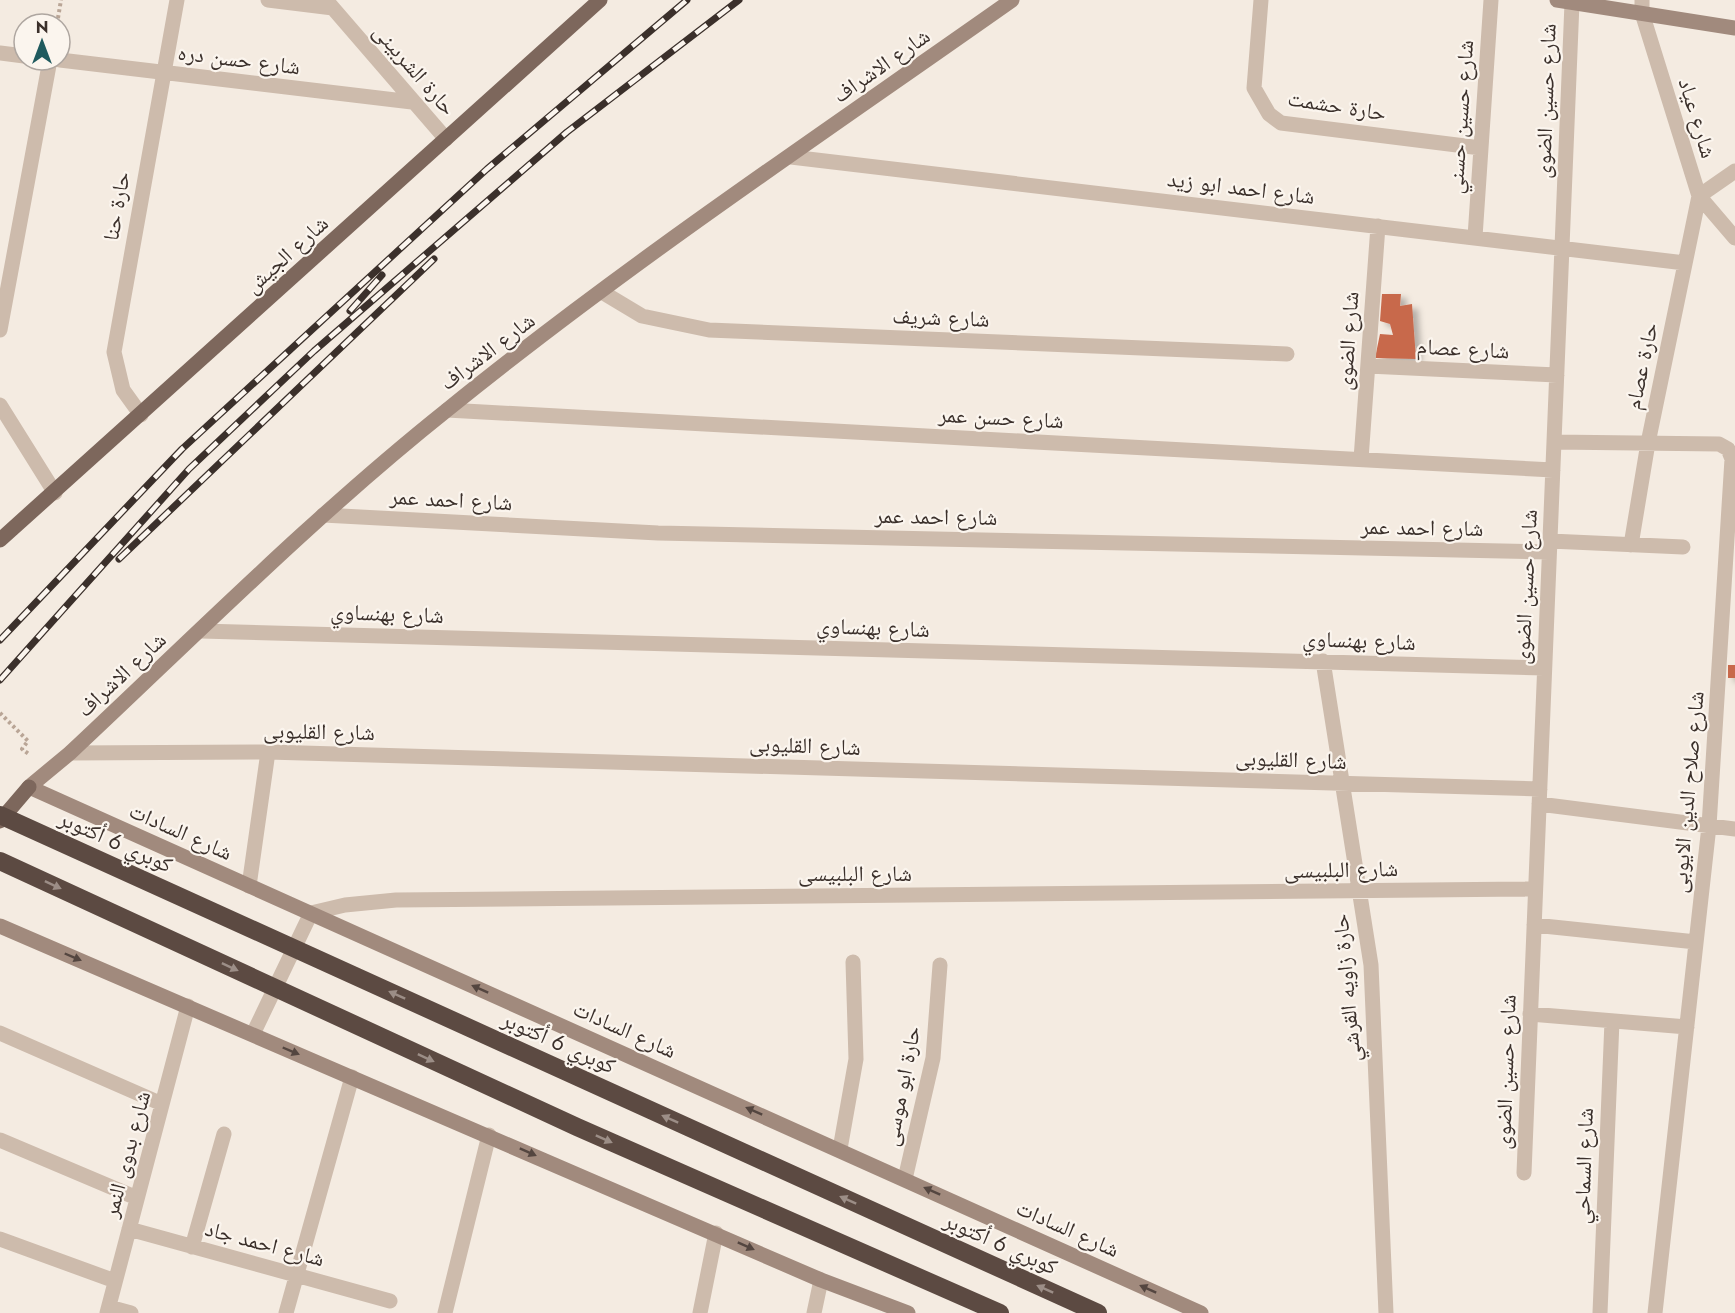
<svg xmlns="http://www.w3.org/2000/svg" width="1735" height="1313" font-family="Jost,'Noto Naskh Arabic',sans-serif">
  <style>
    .building { fill: #c8694b; filter: url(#shadow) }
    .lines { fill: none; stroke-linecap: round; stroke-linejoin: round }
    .path { stroke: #b9a596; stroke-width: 4; stroke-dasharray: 3 3; stroke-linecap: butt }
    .street { stroke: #cdbbac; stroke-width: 15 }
    .secondary { stroke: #a18a7d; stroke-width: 15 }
    .primary { stroke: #7d675c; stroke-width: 15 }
    .highway { stroke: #5c4a42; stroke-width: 18 }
    .rail-casing { stroke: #3b302b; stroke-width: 7 }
    .rail { stroke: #fbf5ee; stroke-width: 4.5; stroke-dasharray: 14; stroke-linecap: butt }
    .oneway { fill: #9c8e87 }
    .oneway2 { fill: #544640 }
    .labels { text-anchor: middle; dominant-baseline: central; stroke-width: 4.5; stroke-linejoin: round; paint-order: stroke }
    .street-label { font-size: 22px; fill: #3b302b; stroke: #fbf5ee }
  </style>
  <defs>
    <filter id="shadow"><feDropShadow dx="6" dy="4" stdDeviation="3" flood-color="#0004"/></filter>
  </defs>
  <rect width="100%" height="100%" fill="#f4ebe1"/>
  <path class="building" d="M1382,294h19l-1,12 12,-2 4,55 -41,-1 5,-24 13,1 -3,-11 -10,-3z
    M1728,665h7v13h-7z"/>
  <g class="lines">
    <path class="path" d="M57,24l4,-24
      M0,713l28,28 -6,8 8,6"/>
    <path class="street" d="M268,0l65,8
      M326,0l120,139
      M1261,0l-7,88 15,26 12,9 200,25
      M1642,0v13l57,183 36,42
      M0,53l24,3
      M60,60l352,42
      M791,157l894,106
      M1475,237l16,-237
      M602,292l40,24 67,14 578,24
      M0,330l50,-270
      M1368,366l189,9
      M0,405l55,88
      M447,410l1106,60
      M141,415l-18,-25 -9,-38 63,-352
      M1554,442l165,2 9,5 4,10 -23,367 -54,487
      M1361,459l17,-233
      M323,515l335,18 891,19
      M1550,541l133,6
      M1631,545l17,-102 51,-247 36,-25
      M201,631l1343,37
      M1323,661l48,304 15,348
      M70,753l198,-1 1272,37
      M1539,804l196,25
      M249,886l19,-134
      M1534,925l162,17
      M1530,1014l157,13
      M0,1033l162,71
      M253,1034l58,-121 34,-8 51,-5 1139,-11
      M0,1140l137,58
      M840,1149l16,-90 -3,-97
      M1524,1173l48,-1170
      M905,1179l28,-121 7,-93
      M129,1229l261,72
      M0,1239l115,42
      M192,1247l32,-113
      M109,1307l22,6
      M107,1313l81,-307
      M286,1313l66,-236
      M445,1313l44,-178
      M700,1313l16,-80
      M814,1313l7,-33
      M1600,1313l12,-292"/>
    <path class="secondary" d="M1012,0c-190,134 -385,264 -565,410 -133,106 -253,227 -377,343l-41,34 1172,526
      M1557,0l178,28
      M0,926l821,354 87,33"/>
    <path class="primary" d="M0,540l600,-540
      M0,821l29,-34"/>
    <path class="highway" d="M0,815l1098,498
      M0,861l577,266 423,186"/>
    <defs>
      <path id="rail" d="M350,311l32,-36
        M119,559l315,-300
        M0,640l182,-191 305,-280 200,-169
        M0,680l189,-211 125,-118 253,-219 172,-132"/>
    </defs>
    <use href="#rail" class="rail-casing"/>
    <use href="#rail" class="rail"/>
  </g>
  <defs><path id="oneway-solid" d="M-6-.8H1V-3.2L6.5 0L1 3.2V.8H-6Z" transform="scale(1.5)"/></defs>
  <g class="oneway">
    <use href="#oneway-solid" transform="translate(53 885) rotate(25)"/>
    <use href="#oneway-solid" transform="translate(230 967) rotate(25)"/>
    <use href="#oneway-solid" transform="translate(397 995) rotate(-156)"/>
    <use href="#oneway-solid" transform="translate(426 1058) rotate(25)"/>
    <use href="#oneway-solid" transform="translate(670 1119) rotate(-156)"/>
    <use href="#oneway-solid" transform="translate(604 1139) rotate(24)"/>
    <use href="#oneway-solid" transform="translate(848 1200) rotate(-156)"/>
    <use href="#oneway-solid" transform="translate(1045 1289) rotate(-156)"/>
  </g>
  <g class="oneway2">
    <use href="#oneway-solid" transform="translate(73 957) rotate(23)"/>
    <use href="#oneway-solid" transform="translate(480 989) rotate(-156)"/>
    <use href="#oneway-solid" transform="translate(291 1051) rotate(23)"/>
    <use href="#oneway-solid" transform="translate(754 1111) rotate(-156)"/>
    <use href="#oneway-solid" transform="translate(528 1152) rotate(24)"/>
    <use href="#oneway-solid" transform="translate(932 1191) rotate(-156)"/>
    <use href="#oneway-solid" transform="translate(746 1246) rotate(24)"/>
    <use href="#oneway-solid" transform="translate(1148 1289) rotate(-156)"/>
  </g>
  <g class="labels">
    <g class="street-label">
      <text transform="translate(239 59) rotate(7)">شارع حسن دره</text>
      <text transform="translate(881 65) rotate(-35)">شارع الاشراف</text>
      <text transform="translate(415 69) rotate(49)">حارة الشربينى</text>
      <text transform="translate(1545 101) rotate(-88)">شارع حسين الضوى</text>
      <text transform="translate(1337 105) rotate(9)">حارة حشمت</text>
      <text transform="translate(1460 117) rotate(-86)">شارع حسين حسني</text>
      <text transform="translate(1698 118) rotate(73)">شارع عياد</text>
      <text transform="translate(1241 187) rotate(7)">شارع احمد ابو زيد</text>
      <text transform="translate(116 206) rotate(-80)">حارة حنا</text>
      <text transform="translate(286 254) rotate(-42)">شارع الجيش</text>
      <text transform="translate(941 317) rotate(2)">شارع شريف</text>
      <text transform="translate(1347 341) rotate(-86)">شارع الضوى</text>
      <text transform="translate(1463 348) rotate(3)">شارع عصام</text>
      <text transform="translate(487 351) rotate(-37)">شارع الاشراف</text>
      <text transform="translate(1641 366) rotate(-78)">حارة عصام</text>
      <text transform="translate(1001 417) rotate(3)">شارع حسن عمر</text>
      <text transform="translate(451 499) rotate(3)">شارع احمد عمر</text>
      <text transform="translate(936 516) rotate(1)">شارع احمد عمر</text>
      <text transform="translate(1422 527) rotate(1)">شارع احمد عمر</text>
      <text transform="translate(1525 587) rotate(-87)">شارع حسين الضوى</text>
      <text transform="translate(387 613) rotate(2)">شارع بهنساوي</text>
      <text transform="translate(873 627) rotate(2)">شارع بهنساوي</text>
      <text transform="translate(1359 640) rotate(2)">شارع بهنساوي</text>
      <text transform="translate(121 674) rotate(-43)">شارع الاشراف</text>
      <text transform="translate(319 731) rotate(1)">شارع القليوبى</text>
      <text transform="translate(805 745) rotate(2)">شارع القليوبى</text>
      <text transform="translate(1291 759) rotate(2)">شارع القليوبى</text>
      <text transform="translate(1687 792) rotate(-85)">شارع صلاح الدين الايوبى</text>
      <text transform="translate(181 831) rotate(24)">شارع السادات</text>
      <text transform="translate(116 841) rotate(24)">كوبري 6 أكتوبر</text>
      <text transform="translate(1341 869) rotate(-1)">شارع البلبيسى</text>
      <text x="855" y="873">شارع البلبيسى</text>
      <text transform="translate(1346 988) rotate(-95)">حارة زاويه القرشي</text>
      <text transform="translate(625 1029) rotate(24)">شارع السادات</text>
      <text transform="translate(559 1042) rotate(24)">كوبري 6 أكتوبر</text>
      <text transform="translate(1505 1072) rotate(-88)">شارع حسين الضوى</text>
      <text transform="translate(901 1086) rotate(-79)">حارة ابو موسى</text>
      <text transform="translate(126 1154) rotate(-75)">شارع بدوى النمر</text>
      <text transform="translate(1583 1166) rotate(-88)">شارع السماحي</text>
      <text transform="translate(1068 1228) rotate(24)">شارع السادات</text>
      <text transform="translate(265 1243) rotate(15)">شارع احمد جاد</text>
      <text transform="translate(1001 1243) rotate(24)">كوبري 6 أكتوبر</text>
    </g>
  </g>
  <g transform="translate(42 42)"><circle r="28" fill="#fbf5ee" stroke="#aea6a0" stroke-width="1.5"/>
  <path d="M0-4.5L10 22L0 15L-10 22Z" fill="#1f5a5e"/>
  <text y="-9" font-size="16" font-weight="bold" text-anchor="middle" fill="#3b302b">N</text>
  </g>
</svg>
